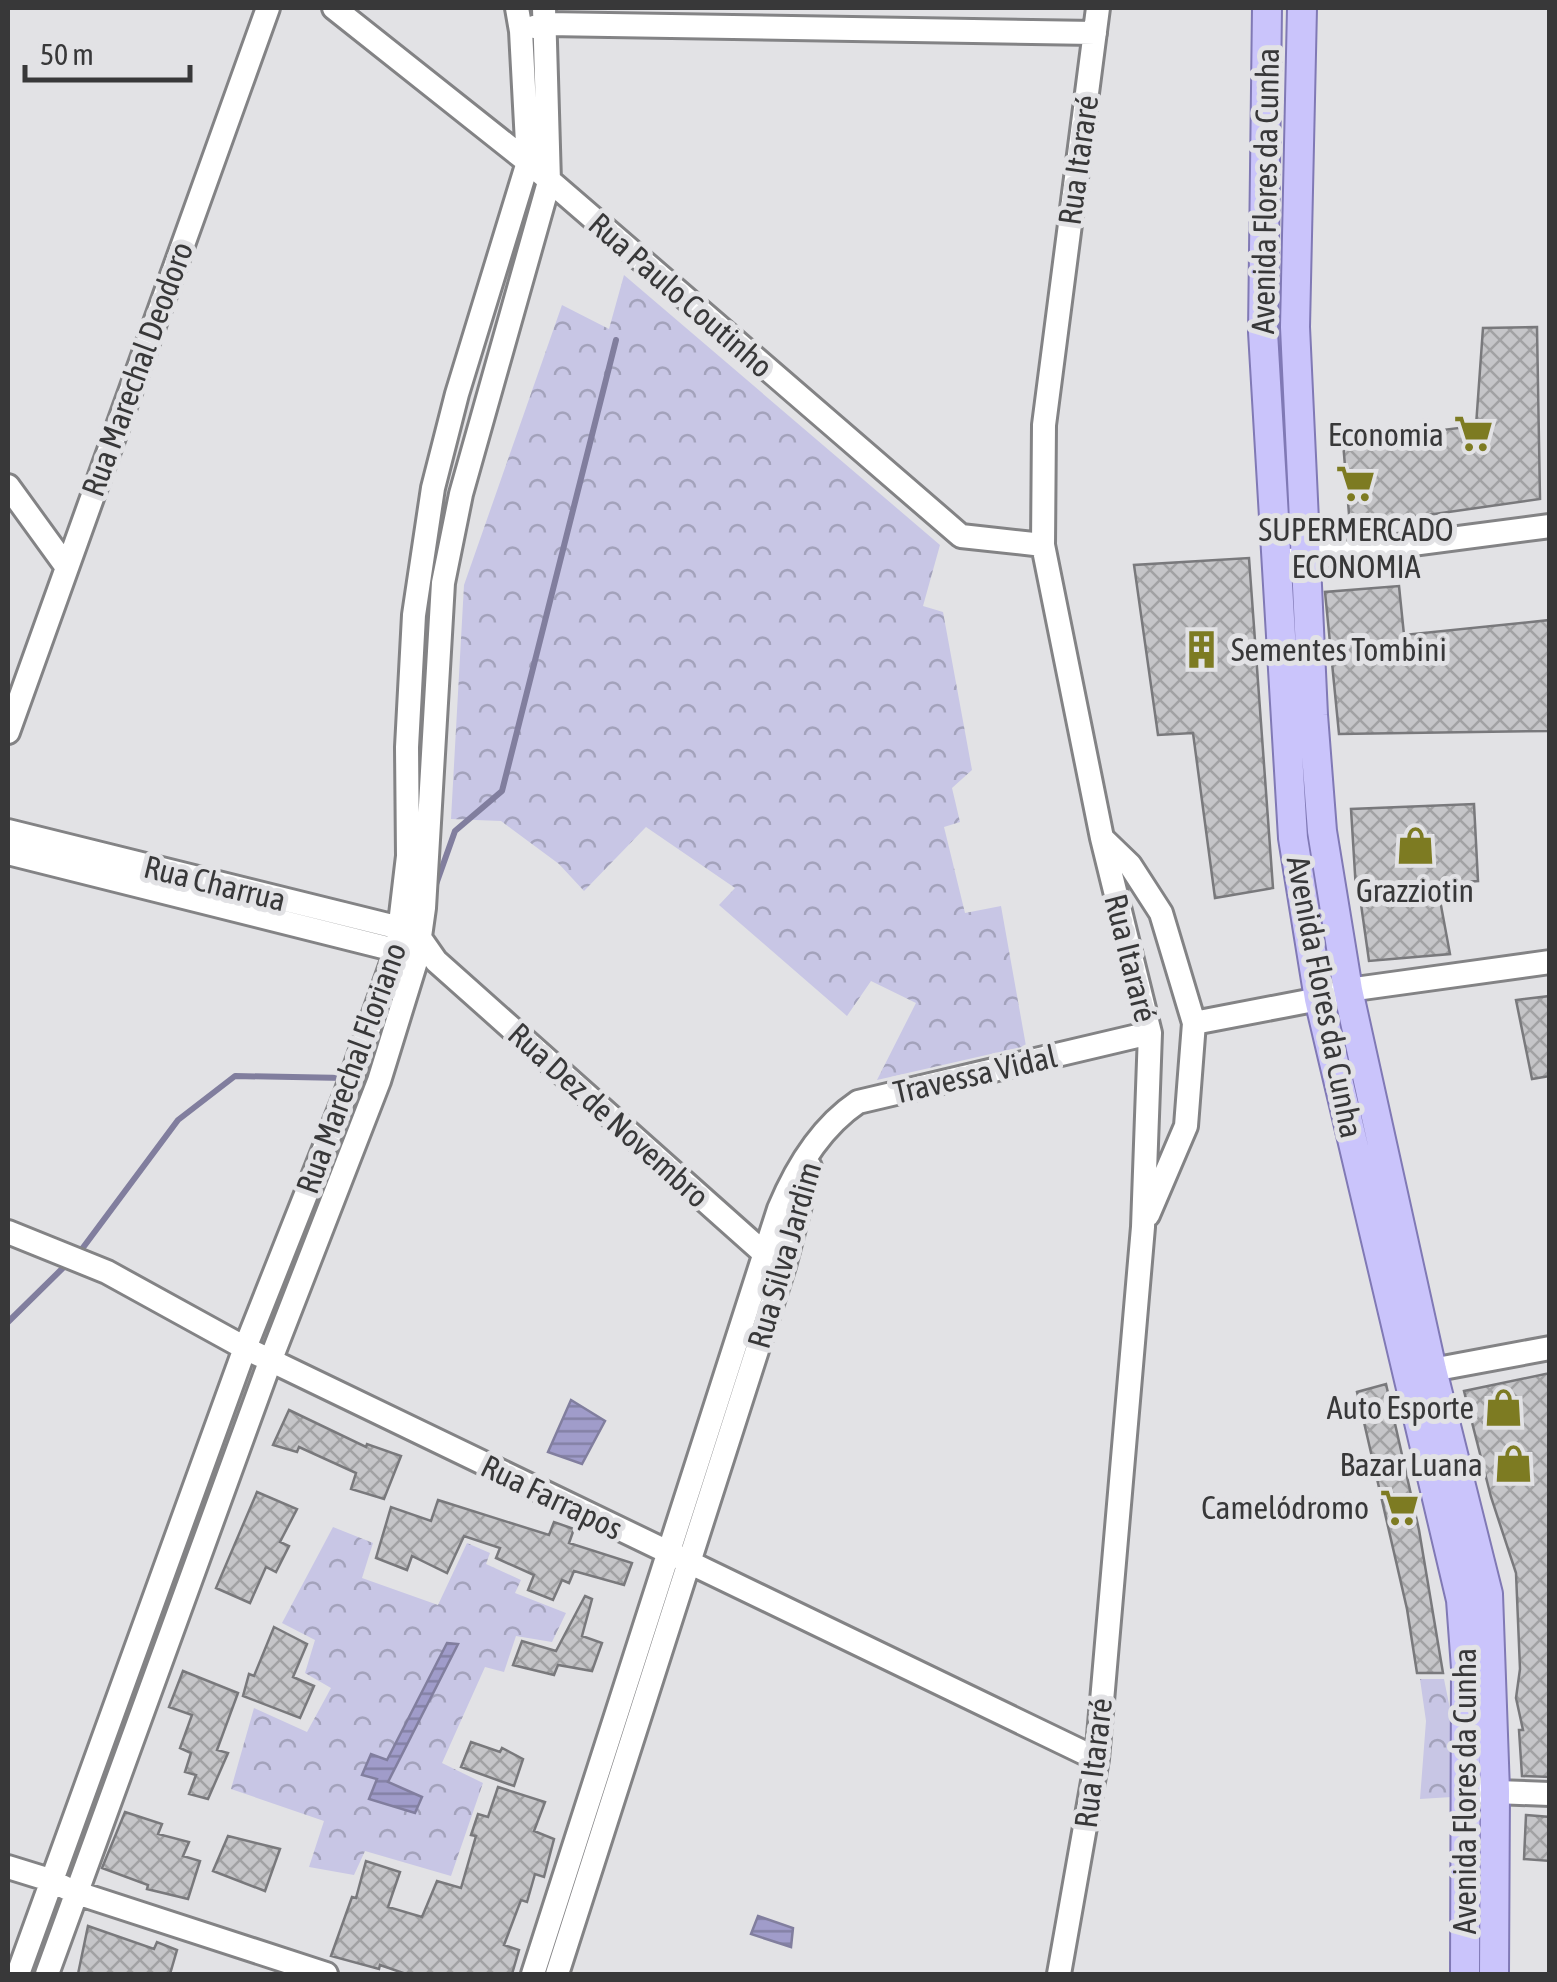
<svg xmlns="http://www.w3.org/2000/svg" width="1557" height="1982" font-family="'Asap Condensed',sans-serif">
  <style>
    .forest { fill: url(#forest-crowns) }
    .water { fill: url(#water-rules); stroke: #817e9e; stroke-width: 2.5 }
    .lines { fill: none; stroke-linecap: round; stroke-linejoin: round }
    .stream { stroke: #817e9e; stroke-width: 6 }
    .building { fill: url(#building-cross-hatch); stroke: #79797c; stroke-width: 2.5 }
    .minor-casing { stroke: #838385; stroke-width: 28 }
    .major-casing { stroke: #8079b5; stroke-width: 32 }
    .minor { stroke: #fff; stroke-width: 22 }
    .major { stroke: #cac4fb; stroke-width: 28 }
    .labels { text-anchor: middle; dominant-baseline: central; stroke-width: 10; stroke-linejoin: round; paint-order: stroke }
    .street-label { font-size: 32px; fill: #383839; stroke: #e2e2e5 }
    .poi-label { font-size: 32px; fill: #383839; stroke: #e2e2e5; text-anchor: end }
  </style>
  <defs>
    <pattern id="forest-crowns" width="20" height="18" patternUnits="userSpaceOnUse" patternTransform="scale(2.5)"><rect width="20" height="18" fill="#c8c6e5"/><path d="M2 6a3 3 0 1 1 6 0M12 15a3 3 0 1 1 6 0" fill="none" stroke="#a3a2bb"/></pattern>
    <pattern id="water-rules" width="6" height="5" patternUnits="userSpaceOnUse" patternTransform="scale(2.5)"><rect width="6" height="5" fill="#a09cca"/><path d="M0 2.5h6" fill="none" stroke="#8380a5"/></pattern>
    <pattern id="building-cross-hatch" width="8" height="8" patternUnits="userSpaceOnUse" patternTransform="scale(2.5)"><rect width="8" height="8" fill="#c5c5c8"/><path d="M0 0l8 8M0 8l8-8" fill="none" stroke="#a1a1a3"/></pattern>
  </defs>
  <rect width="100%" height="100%" fill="#e2e2e5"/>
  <path class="forest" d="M624,275l316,270 -17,61 20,6 29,158 -20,18 8,34 -16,5 21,86 36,-7 25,140 -149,34 39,-77 -45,-22 -24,35 -128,-111 16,-17 -89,-61 -62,64 -25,-27 -58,-43 -50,-2 13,-234 98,-280 47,24z
    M333,1527l40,16 -11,35 76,27 29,-62 23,10 -4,11 35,16 -6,13 51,20 -14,29 -36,-6 -12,36 -19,-5 -43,96 41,20 -32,93 -86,-25 -11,24 -45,-8 15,-46 -93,-32 23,-81 53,24 24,-44 -26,-15 10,-33 -33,-17z
    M1420,1679h24l11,55 -3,63 -32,2 6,-78z"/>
  <path class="water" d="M571,1400l34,21 -23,43 -34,-12z
    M447,1643l11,1 -70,138 34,15 -7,16 -46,-14 8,-20 -15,-4 9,-21 16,6z
    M758,1916l35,12 -2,19 -40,-13z"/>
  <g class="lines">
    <path class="stream" d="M434,890l21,-59 47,-40 114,-451
      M357,1078h10l9,-26
      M79,1253l99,-133 57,-44 110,2
      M8,1322l62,-61"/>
  </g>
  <path class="building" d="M1537,327l3,172 -190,27 -7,-84 133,-16 7,-98z
    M1249,558l24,330 -58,10 -22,-165 -35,2 -24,-170z
    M1399,586l5,49 146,-15v111l-211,3 -14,-142z
    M1474,804l4,77 -41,3 13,70 -81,7 -10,-71h-3l-5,-81z
    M1550,996v80l-18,3 -16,-79z
    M1550,1373v404l-28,-1 -3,-46h4l-7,-32 4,-29 -4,-96 -25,-76 -27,-106z
    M1386,1384l33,146 24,143h-26l-10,-64 -50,-217z
    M289,1410l77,37 1,-3 34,12 -17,43 -33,-10 5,-16 -57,-26 -2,5 -24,-7z
    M257,1492l40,17 -17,33 9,4 -13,26 -10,-5 -16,36 -34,-15z
    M438,1500l111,35 5,-13 20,7 -5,14 63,20 -8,22 -50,-14 -5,12 -7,-3 -9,20 -25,-10 6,-15 -38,-17 4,-10 -36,-12 -17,37 -35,-17 -5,14 -31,-12 15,-51 40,14z
    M585,1596l7,3 -10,37 20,7 -10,28 -34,-6 -4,10 -41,-10 9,-24 34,10z
    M274,1627l33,17 -14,33 21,9 -14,32 -57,-22 6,-22 5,2z
    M183,1671l55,22 -21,57 11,3 -20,46 -19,-5 7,-19 -11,-3 6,-19 -11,-5 12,-33 -23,-8z
    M471,1742l29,10 2,-4 21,11 -9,27 -53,-19z
    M498,1787l47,15 -11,29 20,8 -10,38 -9,-3 -8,28 -6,-2 -17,45 15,5 -7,24h-106l-26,-9 -1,4 -48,-13 21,-59 4,1 10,-37 34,11 -12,35 34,10 15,-36 24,7 15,-52 -5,-1 7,-21 10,3z
    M125,1812l37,12 -4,10 31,8 -6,14 17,5 -12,38 -41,-10 1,-4 -46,-17z
    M1526,1815l24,2v44l-26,-2z
    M228,1836l52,13 -15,42 -52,-20z
    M88,1926l66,23 3,-7 20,8 -7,24h-92z"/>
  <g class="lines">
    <defs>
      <path id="minor" d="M334,8l194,154 433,374 82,9
        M534,27l13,-3 548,9
        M8,486l58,80
        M1275,562l275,-36
        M8,732l260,-724
        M8,831l392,97 20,10 16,23 329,293 19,12
        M1102,838l28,27 31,48 33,110 -8,103 -38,89
        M8,853l399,100
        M1194,1023l125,-24 29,-9 202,-28
        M8,1232l99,40 138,76 852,411
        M1432,1370l118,-22
        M1468,1791l82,3
        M8,1867l42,13 24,12 252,82
        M18,1974l227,-626 100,-252 52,-147 11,-93 -1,-109 7,-132 19,-127 24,-94 71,-232 -7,-131 -4,-23
        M47,1974l224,-615 108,-278 38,-123 7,-50 19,-325 18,-89 88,-312 -5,-174
        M533,1974l246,-765c17,-41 42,-82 79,-107l292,-69
        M557,1974l227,-708 26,-99
        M1059,1974l38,-215 46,-532 7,-194 -48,-195 -59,-293 1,-120 54,-417"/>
      <path id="major" d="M1267,8l-4,324 30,506 26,161 142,601 5,68 -1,306
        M1302,8l-7,319 18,388 9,116 26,159 84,380 56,224 7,197 -1,183"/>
    </defs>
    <use href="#minor" class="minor-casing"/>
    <use href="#major" class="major-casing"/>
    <use href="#minor" class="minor"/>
    <use href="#major" class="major"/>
  </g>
  <defs>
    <symbol id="supermarket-bare" viewBox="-9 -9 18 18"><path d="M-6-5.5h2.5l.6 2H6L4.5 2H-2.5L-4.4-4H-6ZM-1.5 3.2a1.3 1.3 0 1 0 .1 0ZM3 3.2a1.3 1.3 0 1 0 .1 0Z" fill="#7d7b22" stroke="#e2e2e5" stroke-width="2.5" paint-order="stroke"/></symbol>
    <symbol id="building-bare" viewBox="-9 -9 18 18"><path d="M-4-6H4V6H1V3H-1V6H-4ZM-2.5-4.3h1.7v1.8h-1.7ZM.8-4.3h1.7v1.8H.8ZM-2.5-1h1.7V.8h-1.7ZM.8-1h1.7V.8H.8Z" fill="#7d7b22" stroke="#e2e2e5" stroke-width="2.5" paint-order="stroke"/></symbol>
    <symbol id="shop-bare" viewBox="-9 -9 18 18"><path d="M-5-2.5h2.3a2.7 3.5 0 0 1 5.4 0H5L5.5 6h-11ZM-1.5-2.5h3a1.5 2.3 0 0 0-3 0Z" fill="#7d7b22" stroke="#e2e2e5" stroke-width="2.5" paint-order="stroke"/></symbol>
  </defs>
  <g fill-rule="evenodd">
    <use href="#supermarket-bare" x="1446" y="406" width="55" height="55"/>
    <use href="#supermarket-bare" x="1328" y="456" width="55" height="55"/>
    <use href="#building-bare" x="1174" y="622" width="55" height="55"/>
    <use href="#shop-bare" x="1388" y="818" width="55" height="55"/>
    <use href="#shop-bare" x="1476" y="1380" width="55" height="55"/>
    <use href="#shop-bare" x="1486" y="1436" width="55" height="55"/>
    <use href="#supermarket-bare" x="1372" y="1480" width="55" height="55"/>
  </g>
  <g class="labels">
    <g class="street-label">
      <text transform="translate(1078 160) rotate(-82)">Rua Itararé</text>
      <text transform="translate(1265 191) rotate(-89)">Avenida Flores da Cunha</text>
      <text transform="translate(681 295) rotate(41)">Rua Paulo Coutinho</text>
      <text transform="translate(137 369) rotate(-70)">Rua Marechal Deodoro</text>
      <text transform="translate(215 883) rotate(14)">Rua Charrua</text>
      <text transform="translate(1131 958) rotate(76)">Rua Itararé</text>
      <text transform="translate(1325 997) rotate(79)">Avenida Flores da Cunha</text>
      <text transform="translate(351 1068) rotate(-70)">Rua Marechal Floriano</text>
      <text transform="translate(975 1074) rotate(-13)">Travessa Vidal</text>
      <text transform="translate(609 1115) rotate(42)">Rua Dez de Novembro</text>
      <text transform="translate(784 1255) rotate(-74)">Rua Silva Jardim</text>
      <text transform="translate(552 1497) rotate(26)">Rua Farrapos</text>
      <text transform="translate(1093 1763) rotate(-83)">Rua Itararé</text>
      <text transform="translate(1464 1791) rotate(-90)">Avenida Flores da Cunha</text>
    </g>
    <g class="poi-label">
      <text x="1444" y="434">Economia</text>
      <text x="1356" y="529" text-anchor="middle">SUPERMERCADO<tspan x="1356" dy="37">ECONOMIA</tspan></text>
      <text x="1231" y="649" text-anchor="start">Sementes Tombini</text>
      <text x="1415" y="890" text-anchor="middle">Grazziotin</text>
      <text x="1474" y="1407">Auto Esporte</text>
      <text x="1483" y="1464">Bazar Luana</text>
      <text x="1369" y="1507">Camelódromo</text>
    </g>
  </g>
  <rect width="1557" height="1982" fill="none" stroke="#383839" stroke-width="20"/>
  <path d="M25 65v15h165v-15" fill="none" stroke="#383839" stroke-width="5"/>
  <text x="40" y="65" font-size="30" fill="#383839" stroke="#e2e2e5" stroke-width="8" paint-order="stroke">50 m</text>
</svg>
